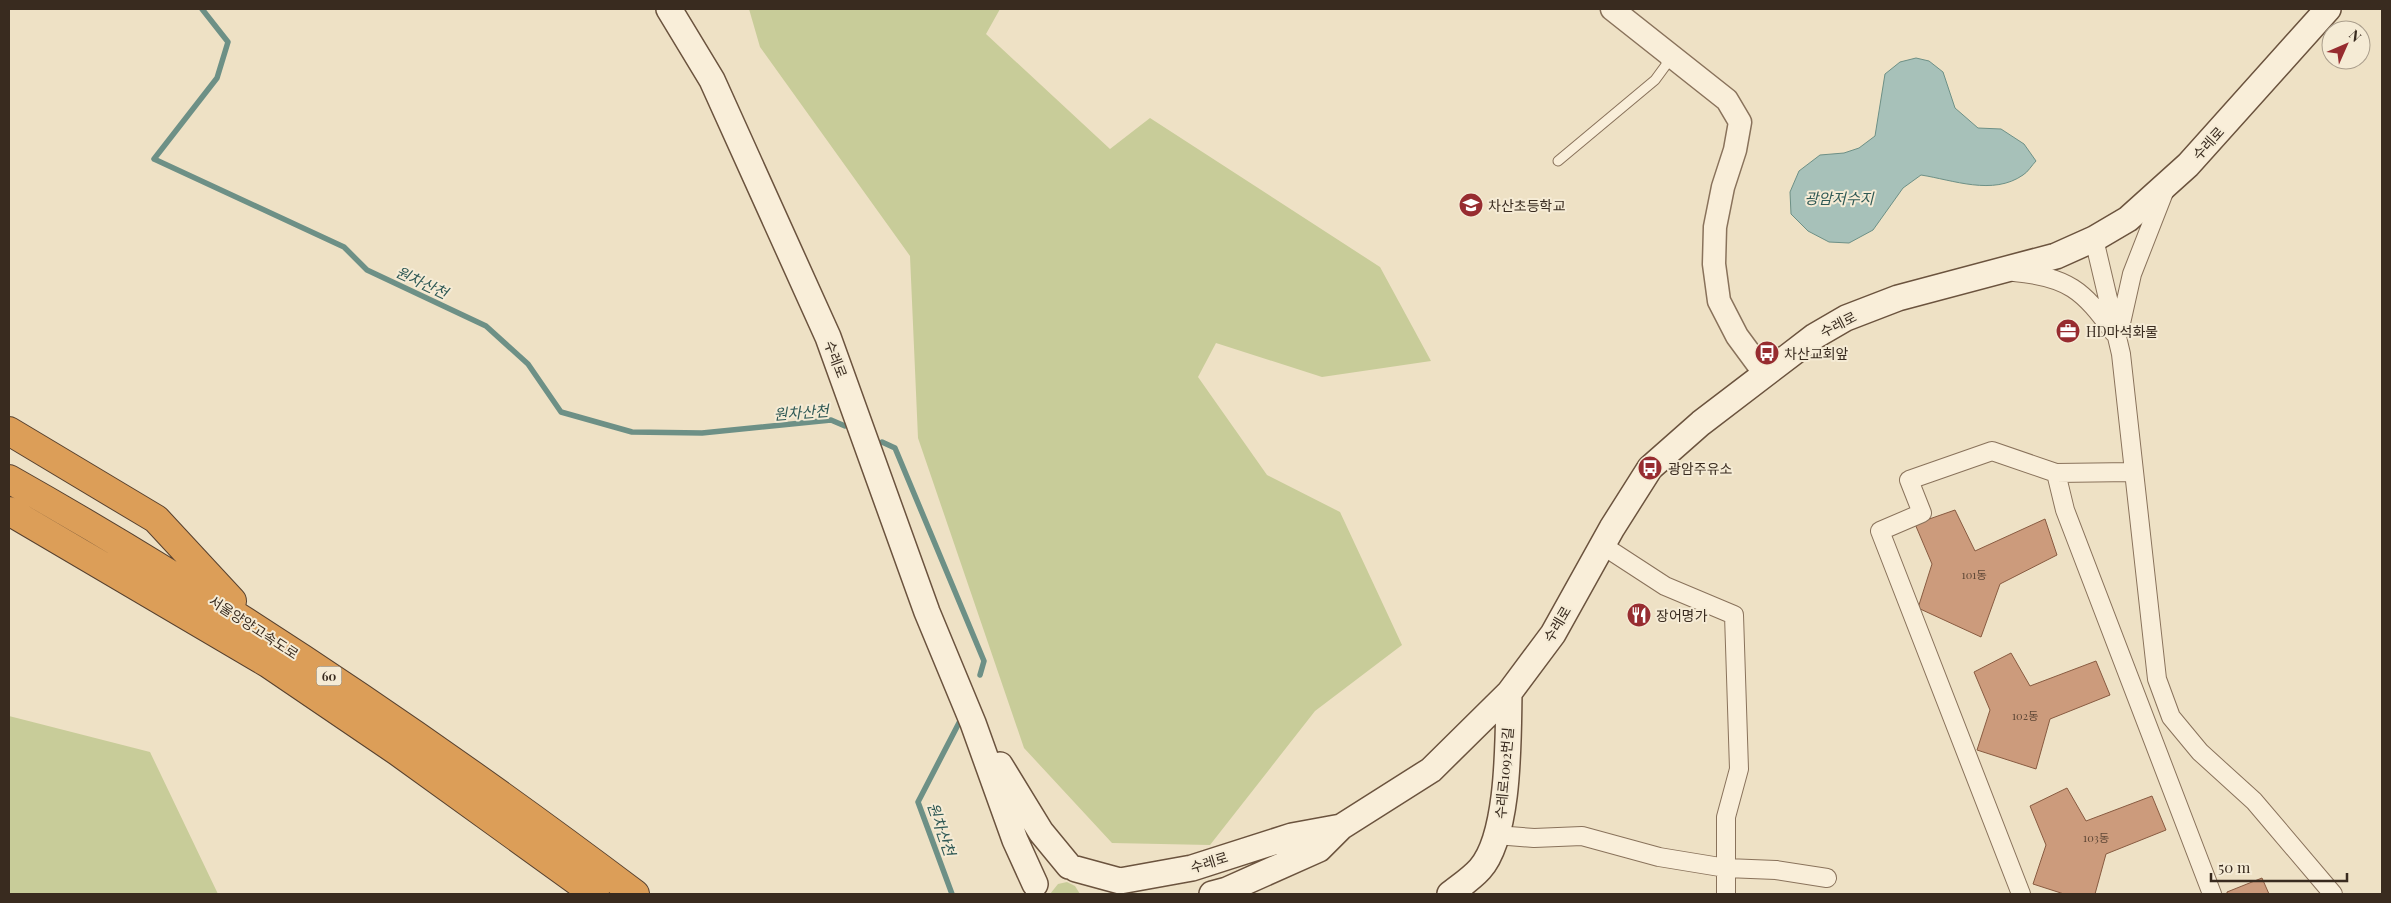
<svg xmlns="http://www.w3.org/2000/svg" width="2391" height="903" font-family="'Playfair Display','Noto Sans KR',serif">
  <style>
    .green { fill: #c8cc99 }
    .water { fill: #a7c1b9; stroke: #6d9086 }
    .lines { fill: none; stroke-linecap: round; stroke-linejoin: round }
    .stream { stroke: #6d9086; stroke-width: 5.5 }
    .building { fill: #cc9b7c; stroke: #885b41 }
    .service-casing { stroke: #89725b; stroke-width: 11 }
    .minor-casing { stroke: #89725b; stroke-width: 20 }
    .tertiary-casing { stroke: #89725b; stroke-width: 25 }
    .secondary-casing { stroke: #6b533e; stroke-width: 28 }
    .motorway-casing { stroke: #57412f; stroke-width: 30 }
    .service { stroke: #f9eed9; stroke-width: 9 }
    .minor { stroke: #f9eed9; stroke-width: 18 }
    .tertiary { stroke: #f9eed9; stroke-width: 22 }
    .secondary { stroke: #f9eed9; stroke-width: 25 }
    .motorway { stroke: #dc9e58; stroke-width: 28 }
    .labels { text-anchor: middle; dominant-baseline: central; stroke-width: 4; stroke-linejoin: round; paint-order: stroke }
    .number-label { font-size: 11px; fill: #5e4736 }
    .shield { fill: #f5ebd5; stroke: #716556; stroke-width: 1 }
    .shield-label { font-size: 12px; font-weight: bold; fill: #392b1f }
    .street-label { font-size: 14px; fill: #392b1f; stroke: #f5ebd5 }
    .poi-label { font-size: 14px; fill: #392b1f; stroke: #f5ebd5; text-anchor: start }
    .water-label { font-size: 15px; font-style: italic; fill: #2f5955; stroke: #f5ebd5 }
  </style>
  <rect width="100%" height="100%" fill="#eee1c5"/>
  <path class="green" d="M749,9h251l-14,25 124,115 40,-31 230,149 51,94 -109,16 -106,-34 -18,34 69,98 73,37 62,133 -87,66 -105,134 -98,-2 -88,-95 -106,-310 -8,-182 -150,-209z
    M9,716l141,36 68,142h-209z
    M1067,882l8,4 5,8h-30l8,-10z"/>
  <path class="water" d="M1916,58l13,3 14,11 12,36 23,20 23,1 23,15 12,17c-4,4 -8,11 -13,14 -30,21 -70,5 -102,0l-18,13 -30,42 -24,13 -20,-1 -21,-11 -17,-17 -1,-22 9,-21 21,-16 24,-2 15,-5 16,-12 10,-62 15,-12z"/>
  <g class="lines">
    <path class="stream" d="M202,9l26,33 -11,36 -63,81 190,88 23,23 119,56 42,38 33,48 71,20 70,1 129,-13 14,6
      M882,442l13,6 89,213 -4,14
      M952,894l-34,-92 43,-83"/>
  </g>
  <path class="building" d="M1955,510l20,41 70,-32 12,36 -57,29 -19,53 -63,-29 14,-44 -17,-40z
    M2011,653l19,33 66,-25 14,34 -60,24 -14,50 -59,-19 13,-40 -16,-38z
    M2067,788l19,33 66,-25 14,34 -60,24 -11,40h-31l-31,-10 13,-39 -16,-39z
    M2262,878l7,16h-42v-2z"/>
  <g class="lines">
    <defs>
      <path id="service" d="M1558,161l97,-81 11,-15v-9"/>
      <path id="minor" d="M2094,239l27,115 36,325 14,38 29,35 54,49 79,93
        M2014,272c54,5 69,18 100,61
        M2119,332l13,-58 34,-87
        M2056,473l9,37 147,384
        M1602,545l63,41 69,29 5,154 -13,48v77
        M1496,835l38,3 48,-2 77,21 67,11 50,2 51,8
        M2021,894l-141,-363 42,-18 -13,-33 83,-29 64,22 76,-1"/>
      <path id="tertiary" d="M1612,9l115,91 13,22 -5,28 -12,37 -8,40 -1,37 5,37 18,35 28,38"/>
      <path id="secondary" d="M669,9l43,71 116,257 99,275 46,111 42,117 20,44
        M1000,765l41,67 28,34
        M1076,869l44,12 72,-13 100,-32 49,-9
        M1212,894l15,-4 92,-41 22,-22 90,-57 78,-77 44,-59 59,-106 38,-60 51,-45 114,-87 31,-18 52,-20 158,-42 38,-17 34,-20 60,-54 140,-156
        M1450,894c10,-8 21,-15 30,-25 30,-34 28,-131 29,-176"/>
      <path id="motorway" d="M9,431l147,88 76,82
        M9,479c218,123 426,264 626,415
        M9,511l260,153 128,87 198,143"/>
    </defs>
    <use href="#service" class="service-casing"/>
    <use href="#minor" class="minor-casing"/>
    <use href="#tertiary" class="tertiary-casing"/>
    <use href="#secondary" class="secondary-casing"/>
    <use href="#motorway" class="motorway-casing"/>
    <use href="#service" class="service"/>
    <use href="#minor" class="minor"/>
    <use href="#tertiary" class="tertiary"/>
    <use href="#secondary" class="secondary"/>
    <use href="#motorway" class="motorway"/>
  </g>
  <defs>
    <symbol id="school-disc" viewBox="-11 -11 22 22"><circle r="9.5" fill="#972c30" stroke="#f5ebd5"/><path d="M0-5L7-2L0 1L-7-2ZM-4 1L0 2.5L4 1V4Q0 6-4 4Z" fill="#fff"/></symbol>
    <symbol id="office-disc" viewBox="-11 -11 22 22"><circle r="9.5" fill="#972c30" stroke="#f5ebd5"/><path d="M-6-3h4V-5.5h4V-3h4V5H-6ZM-1-4.5V-3h2v-1.5ZM-6 0V1H6V0Z" fill="#fff"/></symbol>
    <symbol id="bus-disc" viewBox="-11 -11 22 22"><circle r="9.5" fill="#972c30" stroke="#f5ebd5"/><path d="M-5-6H5V4H4V6H2V4H-2V6H-4V4H-5ZM-3.5-4V0h7V-4ZM-3.5 1.2v1.5H-2V1.2ZM2 1.2v1.5H3.5V1.2Z" fill="#fff"/></symbol>
    <symbol id="restaurant-disc" viewBox="-11 -11 22 22"><circle r="9.5" fill="#972c30" stroke="#f5ebd5"/><path d="M-5-6h1v4h1v-4h1v4h1v-4h1v5L-1.5 .5V6h-2V.5L-5-1ZM5-6V6H3V1.5H1.5Q1.5-4 5-6Z" fill="#fff"/></symbol>
  </defs>
  <g fill-rule="evenodd">
    <use href="#school-disc" x="1457" y="191" width="28" height="28"/>
    <use href="#office-disc" x="2054" y="317" width="28" height="28"/>
    <use href="#bus-disc" x="1753" y="339" width="28" height="28"/>
    <use href="#bus-disc" x="1636" y="454" width="28" height="28"/>
    <use href="#restaurant-disc" x="1625" y="601" width="28" height="28"/>
  </g>
  <g class="labels">
    <g class="number-label">
      <text x="1974" y="574">101동</text>
      <text x="2025" y="715">102동</text>
      <text x="2096" y="837">103동</text>
    </g>
    <rect class="shield" x="316.5" y="666.5" width="25" height="19" rx="4"/>
    <g class="shield-label">
      <text x="329" y="676">60</text>
    </g>
    <g class="street-label">
      <text transform="translate(2208 143) rotate(-48)">수레로</text>
      <text transform="translate(1838 324) rotate(-27)">수레로</text>
      <text transform="translate(836 359) rotate(69)">수레로</text>
      <text transform="translate(1557 624) rotate(-59)">수레로</text>
      <text transform="translate(254 627) rotate(33)">서울양양고속도로</text>
      <text transform="translate(1504 773) rotate(-85)">수레로1092번길</text>
      <text transform="translate(1209 862) rotate(-17)">수레로</text>
    </g>
    <g class="poi-label">
      <text x="1488" y="205">차산초등학교</text>
      <text x="2086" y="331">HD마석화물</text>
      <text x="1784" y="353">차산교회앞</text>
      <text x="1668" y="468">광암주유소</text>
      <text x="1656" y="615">장어명가</text>
    </g>
    <g class="water-label">
      <text x="1839" y="198">광암저수지</text>
      <text transform="translate(422 282) rotate(25)">원차산천</text>
      <text transform="translate(801 412) rotate(-4)">원차산천</text>
      <text transform="translate(942 829) rotate(71)">원차산천</text>
    </g>
  </g>
  <rect width="2391" height="903" fill="none" stroke="#392b1f" stroke-width="20"/>
  <g transform="translate(2346 45) rotate(45)"><circle r="24" fill="#f5ebd5" stroke="#aa9e8c"/>
  <path d="M0-4L9 19L0 12L-9 19Z" fill="#972c30"/>
  <text y="-8" font-size="14" font-weight="bold" text-anchor="middle" fill="#392b1f">N</text>
  </g>
  <path d="M2211 873v8h136v-8" fill="none" stroke="#392b1f" stroke-width="2.5"/>
  <text x="2218" y="873" font-size="15" fill="#392b1f" stroke="#f5ebd5" stroke-width="4" paint-order="stroke">50 m</text>
</svg>
